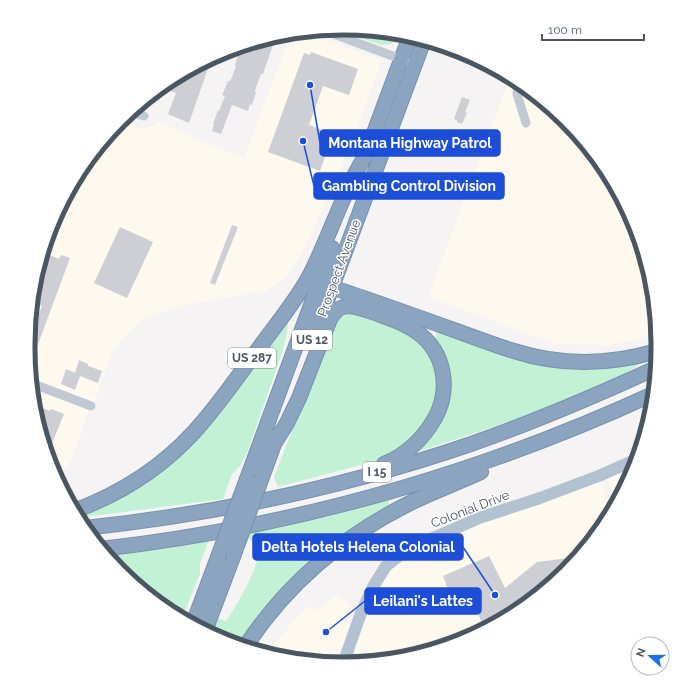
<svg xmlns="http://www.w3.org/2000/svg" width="686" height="692" font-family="Raleway,sans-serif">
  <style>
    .commercial { fill: #fdf9ef }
    .green { fill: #c3f1d5 }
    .building { fill: #cdcfd5 }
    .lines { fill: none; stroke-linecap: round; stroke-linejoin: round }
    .highway-casing { stroke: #7690ad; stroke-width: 16 }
    .minor { stroke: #c1cad2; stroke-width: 9 }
    .major { stroke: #b3c2d1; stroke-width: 12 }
    .highway { stroke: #8ba5c1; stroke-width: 14 }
    .highway-bridge-casing { stroke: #7690ad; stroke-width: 16; stroke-linecap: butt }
    .highway-bridge { stroke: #8ba5c1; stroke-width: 14 }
    .labels { text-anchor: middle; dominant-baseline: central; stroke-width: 3; stroke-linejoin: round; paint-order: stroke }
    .shield { fill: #fff; stroke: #808990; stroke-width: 1 }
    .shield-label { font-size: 12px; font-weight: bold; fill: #4a5661 }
    .street-label { font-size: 13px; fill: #4a5661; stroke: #fff }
    .rim { fill: none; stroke: #4a5661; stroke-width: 5 }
    .leader { fill: none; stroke: #1d4ed8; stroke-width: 1.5 }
    .callout-dot { fill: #1d4ed8; stroke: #fff; stroke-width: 1.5 }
    .callout { fill: #1d4ed8; stroke: #1d4ed8; stroke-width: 1.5 }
    .callout-label { font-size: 14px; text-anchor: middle; font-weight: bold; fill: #fff }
  </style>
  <rect width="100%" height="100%" fill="#f5f3f3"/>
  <path class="commercial" d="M306,32l10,5 66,23 -32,87 -43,96 -18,32 -23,16 -82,14 -43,15 -18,18 -11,14 -19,53 -62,-24 -3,-32 6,-67 18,-59 29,-55 39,-48 6,-5 5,8 5,5 6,1 11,-3 5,-5 60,27 26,9 36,-94 10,-30z
    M510,77l8,4 48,39 39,48 29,54 18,59 5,52 -26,8 -24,4 -52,-1 -127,-47z
    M32,389l57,20 -17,50 -15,21 -5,-10 -18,-59z
    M635,466l-1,3 -17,33 -10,-23z
    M599,483l5,7 8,20 -7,14 -39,48 -48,39 -54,29 -59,18 -28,3 -21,-8 -2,-2 19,-54 18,-28 12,-9 15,-9 61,-26z
    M337,595l12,9 -5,18 6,2 -14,39 -54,-5 -14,-4 22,-29 17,-19 10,5z"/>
  <path class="green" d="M343,28l32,4 23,1 -7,11 -10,1 -46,-16z
    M356,314l40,12 26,15 18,31 -3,31 -24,38 -26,17 -109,29 -4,-10 58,-150c8,-11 11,-12 24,-13z
    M285,319l3,3 -1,10 -5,21 -35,100 -7,13 -8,8 -9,25 -145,19 -2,-3 75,-40z
    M437,331l50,17 154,14 -5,5 -46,26 -69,25 -104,34v-3l27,-42 -11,-65z
    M388,499l2,8 -50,30 -59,52 -44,55 -14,-4 -12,-6 6,-16 9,3c11,-16 28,-45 32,-65 1,-4 -1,-8 -1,-12l-11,-7 1,-4 74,-15z
    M209,540l-9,24v10l-18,44c-28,-15 -56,-39 -76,-64z"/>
  <path class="building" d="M276,36l-13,38h-2l-5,13 -1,5h1l-4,13 -2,-1 -2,7 -16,-6 -11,29 -9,-3 2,-6 -1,-1 5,-14 1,1 6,-15 -3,-1 6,-14h2l2,-4 4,-11 -1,-1 6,-19z
    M311,52l47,17 -9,26 -26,-9 -14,39 24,9 -13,37 -52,-19 36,-99 6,2z
    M212,57l-23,66 -21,-9 8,-21 -15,-6 7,-6z
    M462,97l8,3 -5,12 2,1 -5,11 -5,-2v-2l-3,-1z
    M602,164l18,32 -6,2 -15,-32z
    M232,225l6,2 -23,58 -5,-2z
    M120,227l33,15 -26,56 -33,-15z
    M43,252l16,7 2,-4 9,3 -40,108 -2,-17 1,-9 13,-34 -10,-4 2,-20z
    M79,360l9,4v2l14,5 -4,12 -18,-7 -5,14 -14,-6 5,-15 9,4z
    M34,405l16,6 1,-2 13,5 -13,32 -7,-3 -3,-9 5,-12 -10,-4z
    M489,556l16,32 32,-26 40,-5 -11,15 -8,6 -15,2 -12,11h11l-24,20 -43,23 -2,-6 9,-5 -11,-25 -3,2 -8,-5 -8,4 -9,-23z
    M280,648l18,7 -1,4 -22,-3 2,-6 2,1z"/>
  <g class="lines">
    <defs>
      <path id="highway" d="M365,157l45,-121
        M323,289l6,-1 8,1c39,13 78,27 117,41 20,7 40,15 60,21 47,15 96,14 143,0
        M316,330l108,-290
        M274,444l13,-21 12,-25 31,-79c3,-5 7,-10 13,-12 11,-3 25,4 35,7 14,5 27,9 39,18 28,20 34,57 18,86 -12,21 -29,37 -51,46
        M262,477l15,-41
        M247,479l85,-231
        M74,511c46,-17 87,-43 120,-79 24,-26 44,-56 65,-84 18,-25 38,-48 52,-75 13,-26 23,-54 35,-80 6,-15 15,-29 22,-43
        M85,528c131,-14 261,-41 386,-84 63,-22 124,-48 185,-76
        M101,549c191,-22 378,-75 552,-155
        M193,624l25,-67
        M205,631l29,-77
        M245,647c41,-62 97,-110 163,-143 24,-12 49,-21 73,-32"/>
    </defs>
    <use href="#highway" class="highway-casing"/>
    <path class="minor" d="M323,30l83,31
      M518,81l-1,13 9,29
      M131,112l13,4
      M31,383l60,23
      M347,656l17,6"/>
    <path class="major" d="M343,664l18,-51 12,-26 13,-21 13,-10 18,-11 62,-27 61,-20 61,-23 36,-16"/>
    <use href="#highway" class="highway"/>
    <defs>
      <path id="highway-bridge" d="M234,554l28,-77
        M218,557l29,-78"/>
    </defs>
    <use href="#highway-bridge" class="highway-bridge-casing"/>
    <use href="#highway-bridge" class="highway-bridge"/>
  </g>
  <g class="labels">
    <g class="shield">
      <rect x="292" y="330" width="40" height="20" rx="3"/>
      <rect x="228" y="348" width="48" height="20" rx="3"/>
      <rect x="363" y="462" width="28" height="20" rx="3"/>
    </g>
    <g class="shield-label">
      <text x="312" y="340">US 12</text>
      <text x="252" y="358">US 287</text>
      <text x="377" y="472">I 15</text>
    </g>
    <g class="street-label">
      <text transform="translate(339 268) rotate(-70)">Prospect Avenue</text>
      <text transform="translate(470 509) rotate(-21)">Colonial Drive</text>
    </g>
  </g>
  <path d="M0 0H686V692H0ZM343 35H343A308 308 0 0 1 651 343V349A308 308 0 0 1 343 657H343A308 308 0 0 1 35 349V343A308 308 0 0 1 343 35Z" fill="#fff" fill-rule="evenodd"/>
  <path class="rim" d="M343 35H343A308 308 0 0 1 651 343V349A308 308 0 0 1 343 657H343A308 308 0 0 1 35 349V343A308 308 0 0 1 343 35Z"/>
  <path class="leader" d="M310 85L320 143M303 141L314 186M495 595L463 547M326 632L365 601"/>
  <g class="callout-dot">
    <circle cx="310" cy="85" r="4"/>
    <circle cx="303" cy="141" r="4"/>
    <circle cx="495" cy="595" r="4"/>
    <circle cx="326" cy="632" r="4"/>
  </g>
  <g class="callout">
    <rect x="320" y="130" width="180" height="26" rx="4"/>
    <rect x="314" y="173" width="190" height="26" rx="4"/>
    <rect x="253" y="534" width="210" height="26" rx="4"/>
    <rect x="365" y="588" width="116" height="26" rx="4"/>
  </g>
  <g class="callout-label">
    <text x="410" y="148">Montana Highway Patrol</text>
    <text x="409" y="191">Gambling Control Division</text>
    <text x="358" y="552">Delta Hotels Helena Colonial</text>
    <text x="423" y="606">Leilani's Lattes</text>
  </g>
  <g transform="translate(650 656) rotate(291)"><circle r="19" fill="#ffffff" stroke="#b7bbc0"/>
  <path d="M0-3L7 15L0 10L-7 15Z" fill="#1a73e8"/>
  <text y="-6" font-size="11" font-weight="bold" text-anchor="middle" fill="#4a5661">N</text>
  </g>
  <path d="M542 34v6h102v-6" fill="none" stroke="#4a5661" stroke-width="2"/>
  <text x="548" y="34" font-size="12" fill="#4a5661" stroke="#ffffff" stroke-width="3" paint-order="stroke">100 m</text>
</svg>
